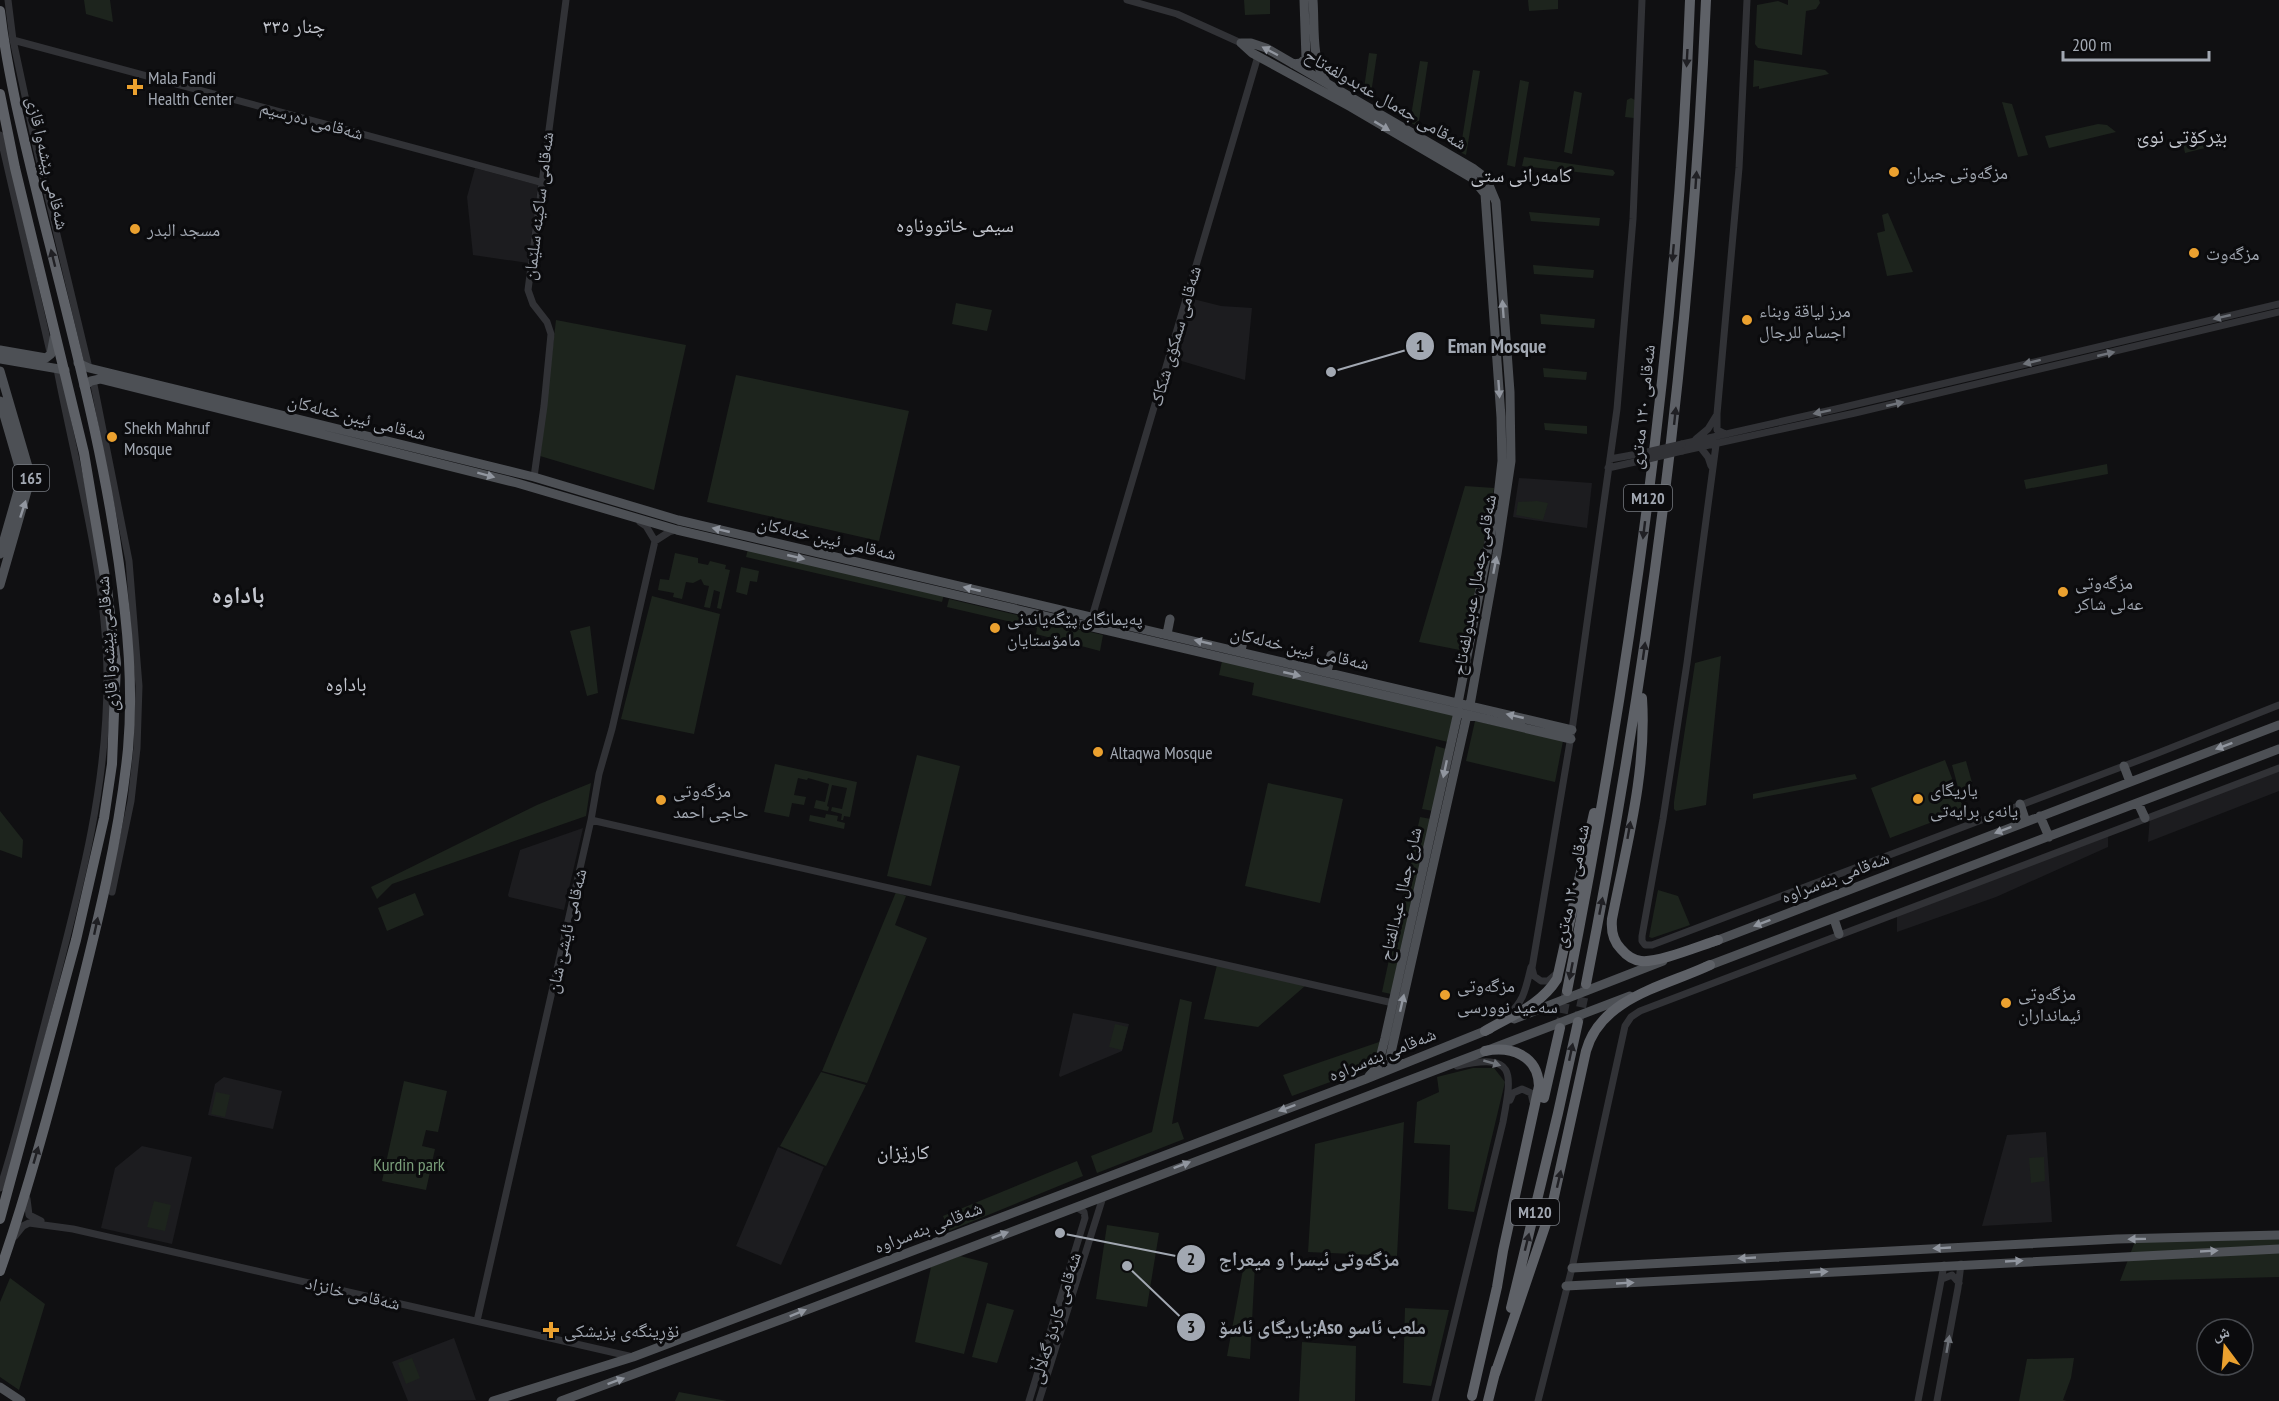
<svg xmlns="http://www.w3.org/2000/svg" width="2279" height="1401" font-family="'PT Sans Narrow','Noto Naskh Arabic',sans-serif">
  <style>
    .built { fill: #1c1c1f }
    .green { fill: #1d241d }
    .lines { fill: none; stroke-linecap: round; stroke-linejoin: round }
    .highway-tunnel { stroke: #2d2e32; stroke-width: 10; stroke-dasharray: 10 5; stroke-linecap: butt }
    .minor { stroke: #313236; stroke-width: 7 }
    .major { stroke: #4d5055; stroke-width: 9 }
    .highway { stroke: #5e6167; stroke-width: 10 }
    .minor-bridge { stroke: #313236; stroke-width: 7 }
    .oneway { fill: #91969f }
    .oneway2 { fill: #202024 }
    .oneway3 { fill: #6f737a }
    .poi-dot { fill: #eba12f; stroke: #0b0b0d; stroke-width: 2 }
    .labels { text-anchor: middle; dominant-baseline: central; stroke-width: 6; stroke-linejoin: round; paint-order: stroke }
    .shield { fill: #0b0b0d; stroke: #757980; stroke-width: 1.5 }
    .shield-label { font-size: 16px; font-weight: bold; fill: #a2a8b2 }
    .poi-label { font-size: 18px; fill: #a2a8b2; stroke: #0b0b0d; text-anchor: start }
    .street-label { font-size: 18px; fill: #a2a8b2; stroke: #0b0b0d }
    .park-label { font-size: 18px; fill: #799d79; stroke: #0b0b0d }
    .neighbourhood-label { font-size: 20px; fill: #c3c6ce; stroke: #0b0b0d }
    .district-label { font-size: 24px; font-weight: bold; fill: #c3c6ce; stroke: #0b0b0d }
    .leader { fill: none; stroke: #a2a8b2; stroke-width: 2 }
    .callout-dot { fill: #a2a8b2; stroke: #0b0b0d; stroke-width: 2 }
    .mark-label { font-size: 18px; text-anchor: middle; font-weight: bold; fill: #111 }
    .callout-label { font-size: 20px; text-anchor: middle; font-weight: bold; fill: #a2a8b2; stroke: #0b0b0d; stroke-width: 6; stroke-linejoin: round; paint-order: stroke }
  </style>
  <rect width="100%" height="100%" fill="#101012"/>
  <path class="built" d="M475,168l63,17 -10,78 -55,-8 -6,-58z
    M1193,299l28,7 31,2 -7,72 -70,-21z
    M1519,478l73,5 -5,45 -74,-11z
    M2279,768v23l-131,51 2,-26z
    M583,828l-19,82 -55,-13 -1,-2 12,-45z
    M2108,832v15l-112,50 -99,35v-19z
    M1073,1013l56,11 -7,27 -62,26 -1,-2z
    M224,1077l58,14 -9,38 -65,-14 7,-31z
    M2046,1132l6,90 -70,4 25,-91z
    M142,1146l50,11 -20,87 -71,-16 14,-60z
    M778,1147l46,20 -43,98 -45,-19z
    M454,1338l22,62 -68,1 -16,-39z"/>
  <path class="green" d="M84,0h26l3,22 -27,-8z
    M1244,0h26v14l-25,1z
    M1528,0h30v9l-29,2z
    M1788,0h31l1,3 -4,6 -10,2 -4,44 -44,-7 -3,-4 2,-39 21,-4 10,4z
    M1369,53l8,1 -7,46 -7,-4z
    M1754,60l71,10 4,4 -70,15v-3l-6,1z
    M1420,61l8,1 -10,65 -8,-5z
    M1473,70l7,1 -14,84 -6,-3z
    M1520,80l9,2 -14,85 -8,-2z
    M1574,91l8,2 -10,61 -8,-2z
    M1631,98l4,2 -1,18 -9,-1 2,-17z
    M2002,102l10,2 16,51 -10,2z
    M2098,124l9,1 9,7 -67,16 -4,-12z
    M2182,138l27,6v3l-24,6z
    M1524,157l89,13 2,3 -2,3 -91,-10z
    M1529,212l71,6 -1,8 -68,-5z
    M1888,213l25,59 -26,4 -10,-43 8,-2 -3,-16z
    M1533,265l61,5 -1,8 -59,-4z
    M956,303l36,7 -5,21 -35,-7z
    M1540,314l55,5 -1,9 -53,-4z
    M556,320l130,25 -32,145 -114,-34z
    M1543,368l44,4 -1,8 -42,-3z
    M736,375l173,36 -30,130 -172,-39z
    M1544,423l43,3v8l-42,-4z
    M2107,464l1,10 -82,15 -2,-9z
    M1465,486l29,2 -29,163 -46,-9z
    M1537,501l11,2 -5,17 -27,-5 2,-13z
    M748,549l196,45 -2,8 -196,-45z
    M675,553l23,5v5l10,2 2,-4 16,4 -1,4 5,1 -9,39 -4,-1 3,-16 -6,-2 -4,18 -6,-1 5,-21 -5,-1 -3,-6 -8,4 -7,-1 -4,17 -9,-2 1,-4 -16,-3 2,-11 9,1z
    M741,567l18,4 -2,11 -7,-1 -3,14 -11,-3z
    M652,596l68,18 -26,120 -73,-15z
    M949,599l154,36 -3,16 -64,-17 1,-6 -90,-21z
    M590,626l8,67 -11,3 -17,-65z
    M1721,656l-15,149 -30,6 -2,-2v-7l21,-139z
    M1222,661l231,54 -5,27 -196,-47 2,-12 -35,-8z
    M1475,721l88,20 -8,41 -89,-21z
    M1436,746l10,3 -13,62 -11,-2z
    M917,755l43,11 -29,120 -44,-10z
    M1945,760l19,50 -74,28 -19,-50z
    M1966,761l7,25 -14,5 -7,-26z
    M775,764l82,18 -7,35 -6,-1 -1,4h-2l1,-6 -11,-3 1,-4 10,2 5,-21 -15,-3 -5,21 2,1 -1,4 -14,-3 2,-8 9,2 4,-18 -21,-6 -1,2 -9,-2 -4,17 12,2 -2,8 -12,-2 -3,14 -25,-5z
    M1855,774l2,5 -104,20v-5z
    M591,783l-5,33 -194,68 -15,15 -6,-12 166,-82z
    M1268,783l75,16 -23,104 -75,-17z
    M0,811l23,29 -1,18 -22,-8z
    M826,814l12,2 -1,5 8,2 -1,6 -35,-8 1,-6 15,3z
    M1420,817l11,2 -40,175 -9,-2z
    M1658,890l20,6 12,29 -38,13 -3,-1z
    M896,892l10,4 -11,29 32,13 -60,145 -45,-12z
    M415,893l9,22 -37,16 -9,-23z
    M1217,965l88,21 -47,41 -54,-8z
    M1180,999l12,3 -20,122 6,-2 6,17 -87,34 -6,-17 61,-24z
    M1115,1024l13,3 -6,23 -13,-3z
    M1382,1041l-8,25 -82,30 -9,-21z
    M1473,1068h21l11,14 -31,130 -26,-3 2,-64 -36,-2 3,-41 22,-10 -2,-15z
    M821,1072l45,13 -40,81 -46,-20z
    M404,1081l43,10 -9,41 -12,-2 -4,16 13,3 -9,41 -44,-9z
    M216,1092l14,3 -5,22 -14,-3z
    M1404,1122l-7,134 -89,-4 7,-108z
    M2044,1157l1,24 -14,2 -2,-25z
    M1077,1161l6,15 -134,55 -6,-15z
    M154,1201l17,4 -6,26 -18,-4z
    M1107,1225l52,8 -12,74 -51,-8z
    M2279,1233v44l-159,4 17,-45z
    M960,1256l28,7 -24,91 -49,-12 16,-75z
    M1244,1264l11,1 -5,94 -23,-3z
    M10,1278l35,26 -26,86 -19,-13v-75z
    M987,1303l27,7 -17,53 -25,-6z
    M1405,1308l44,2 -18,76 -28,-3z
    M1302,1342l54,4 -1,55h-56z
    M412,1358l8,20 -14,6 -8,-21z
    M2074,1358l-3,20 -8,22 4,1h-48l8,-42z
    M679,1392l48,9h-52z"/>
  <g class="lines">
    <path class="highway-tunnel" d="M1578,1022l8,-38
      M1560,1028l7,-37"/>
    <path class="minor" d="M8,0l5,40 23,107 53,221
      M1127,0l50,14 64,29
      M13,40l527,142
      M0,135l50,217
      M93,380l36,181 10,125 -2,62 -6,53 -19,91
      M1725,434l-8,-4v-16l22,-246 8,-168
      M1696,439l12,-10 8,-13
      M1682,444l154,-35 443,-105
      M1716,445l-29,218 -24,156 -21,117v5l3,4h7l506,-192 121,-48
      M1701,448l7,9 3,9
      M1682,451l173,-38 424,-101
      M1610,459l33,-6
      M1608,468l36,-8
      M534,477l10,-71 7,-72 -4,-12 -14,-18 -5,-14 38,-290
      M655,541l14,-9 7,-2
      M1092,617l166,-561
      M591,820l802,183
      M1555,975l-7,6h-7l-7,-5 -2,-8 40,-238 45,-321 16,-190 9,-219
      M1507,1015c17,-12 19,-28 24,-48
      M1510,1100l3,-7 9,-4 9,4 2,9
      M0,1188c17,-51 29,-105 43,-158 30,-118 65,-232 64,-356 -1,-101 -31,-206 -50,-305
      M27,1199l2,16 12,6
      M15,1236l8,-10 6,-3 44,6 560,128
      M1942,1279l10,-4 7,8
      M477,1321l114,-501 8,-46 13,-45 43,-188 -9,-15 -6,-4
      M1029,1401l56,-183 -1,-6 -8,-5
      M1039,1401l64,-204
      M1435,1401l68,-279c9,-49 14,-70 -46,-56
      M1538,1401l34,-133 53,-242 6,-9 9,-6 639,-243
      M1918,1401l26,-136
      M1937,1401l21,-113 3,-24"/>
    <path class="major" d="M1313,0c2,26 -2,60 13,82
      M1241,43h10l15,5 208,121 12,9 10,24 14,190 1,69 -14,93 -27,151
      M1241,43l11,10 99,54 121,71 13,16 16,223 1,44 -4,35 -40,207
      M1293,64l8,-1 5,-5 -2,-58
      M0,350l46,8 5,-4 3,-16
      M0,359l65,11
      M78,363l11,5 445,109 144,43 894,210
      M0,371l31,106 -31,108
      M84,386l7,-5 9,-2 417,104 160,47 894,209
      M0,401l22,76 -22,77
      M1167,634l3,-15
      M1241,651l3,-15
      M1327,672l4,-17
      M2124,766l6,16
      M2138,803l7,15
      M2020,804l6,18
      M2040,816l9,21
      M1834,919l5,15
      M1713,942l566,-217
      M1705,967l574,-218
      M1514,1019l149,-58
      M1400,1063h-9l-1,-6 77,-342
      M1369,1076l9,-10 7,-28 73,-326
      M1572,1268l545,-29 162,-4
      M1566,1286l713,-37
      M0,1387l21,14
      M493,1401l140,-44 733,-278 124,-50
      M561,1401l227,-84 842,-321"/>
    <path class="highway" d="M0,11c8,68 26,136 42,203 33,131 69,264 83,399 5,45 7,91 3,136 -9,90 -32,180 -54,267 -22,86 -45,172 -74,255
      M0,94l15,74 69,285 23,136 9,74 -4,101 -8,54 -28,122 -76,279
      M1642,698c5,74 -16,149 -30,221 -1,11 1,22 9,30 5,6 12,11 20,12 17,2 58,-15 77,-21
      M1586,984c64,-325 106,-653 120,-984
      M1567,991c65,-327 111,-658 123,-991
      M1485,1031c27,-16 55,-25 72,-52l37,-166
      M1544,1098l16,-70
      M1511,1308l47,-195 20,-91
      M1495,1374l57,-168 34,-155c15,-54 80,-65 124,-86
      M1472,1396l25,-109 6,-36 36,-165c-1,-31 -28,-40 -54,-35
      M1488,1401l8,-32"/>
    <path class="minor-bridge" d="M1643,453l39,-9
      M1644,460l38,-9"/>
  </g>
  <defs><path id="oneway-solid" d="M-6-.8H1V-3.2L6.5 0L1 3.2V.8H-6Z" transform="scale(1.5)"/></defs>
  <g class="oneway">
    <use href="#oneway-solid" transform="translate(1270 51) rotate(-152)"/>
    <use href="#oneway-solid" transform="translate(1382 126) rotate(31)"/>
    <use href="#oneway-solid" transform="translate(1503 309) rotate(-94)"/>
    <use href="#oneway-solid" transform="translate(1499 389) rotate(86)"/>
    <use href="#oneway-solid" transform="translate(486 475) rotate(15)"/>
    <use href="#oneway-solid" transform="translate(23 509) rotate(-72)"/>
    <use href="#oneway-solid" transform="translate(721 530) rotate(-167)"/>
    <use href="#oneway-solid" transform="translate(796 557) rotate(13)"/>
    <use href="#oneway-solid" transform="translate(1495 565) rotate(-79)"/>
    <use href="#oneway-solid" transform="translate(972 589) rotate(-167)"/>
    <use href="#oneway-solid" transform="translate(1203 642) rotate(-167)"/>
    <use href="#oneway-solid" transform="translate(1292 674) rotate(13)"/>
    <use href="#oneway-solid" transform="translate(1515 716) rotate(-167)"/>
    <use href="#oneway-solid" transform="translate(2224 746) rotate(159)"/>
    <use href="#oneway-solid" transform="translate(1445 769) rotate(102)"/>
    <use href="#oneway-solid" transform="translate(2003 830) rotate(159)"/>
    <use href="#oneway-solid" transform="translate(1762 923) rotate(159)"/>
    <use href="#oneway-solid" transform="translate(1402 1003) rotate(-77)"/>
    <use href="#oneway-solid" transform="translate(1287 1108) rotate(160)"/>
    <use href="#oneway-solid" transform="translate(1182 1165) rotate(-21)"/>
    <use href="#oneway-solid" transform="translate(1000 1235) rotate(-20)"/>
    <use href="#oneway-solid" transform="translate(2137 1239) rotate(179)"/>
    <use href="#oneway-solid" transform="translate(1942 1248) rotate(177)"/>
    <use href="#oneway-solid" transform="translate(2209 1251) rotate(-3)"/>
    <use href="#oneway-solid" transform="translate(1747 1258) rotate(177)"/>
    <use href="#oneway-solid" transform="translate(2014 1261) rotate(-3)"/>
    <use href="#oneway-solid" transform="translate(1819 1272) rotate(-3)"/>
    <use href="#oneway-solid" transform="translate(1625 1283) rotate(-3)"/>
    <use href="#oneway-solid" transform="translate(798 1313) rotate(-22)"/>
    <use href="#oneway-solid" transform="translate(616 1381) rotate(-20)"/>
  </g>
  <g class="oneway2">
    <use href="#oneway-solid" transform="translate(1687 58) rotate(93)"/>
    <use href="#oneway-solid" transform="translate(1696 180) rotate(-86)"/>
    <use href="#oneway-solid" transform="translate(1673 253) rotate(95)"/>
    <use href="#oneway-solid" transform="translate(53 258) rotate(-104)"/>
    <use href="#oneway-solid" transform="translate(1675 416) rotate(-84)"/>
    <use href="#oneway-solid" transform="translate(1644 530) rotate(97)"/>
    <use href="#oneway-solid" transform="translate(1644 651) rotate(-82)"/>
    <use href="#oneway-solid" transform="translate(1629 830) rotate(-80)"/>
    <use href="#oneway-solid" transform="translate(1601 906) rotate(-79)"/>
    <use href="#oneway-solid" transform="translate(96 926) rotate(-78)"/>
    <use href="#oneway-solid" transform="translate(1571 971) rotate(101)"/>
    <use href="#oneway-solid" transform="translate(1571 1052) rotate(-78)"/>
    <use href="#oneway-solid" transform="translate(36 1155) rotate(-74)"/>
    <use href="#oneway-solid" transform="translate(1559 1179) rotate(-77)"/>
    <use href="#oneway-solid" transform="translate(1527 1242) rotate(-76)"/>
  </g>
  <g class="oneway3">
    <use href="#oneway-solid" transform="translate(2222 317) rotate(167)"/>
    <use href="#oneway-solid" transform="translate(2106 354) rotate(-13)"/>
    <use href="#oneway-solid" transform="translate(2032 362) rotate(166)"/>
    <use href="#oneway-solid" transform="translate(1895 404) rotate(-13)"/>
    <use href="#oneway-solid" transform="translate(1822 412) rotate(168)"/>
    <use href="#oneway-solid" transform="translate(1492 1063) rotate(16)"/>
    <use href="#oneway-solid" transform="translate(1948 1344) rotate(-80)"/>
  </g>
  <g class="poi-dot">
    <path d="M132 78h6v6h6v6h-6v6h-6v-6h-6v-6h6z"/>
    <circle cx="1894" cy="172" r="6"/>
    <circle cx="135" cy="229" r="6"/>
    <circle cx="2194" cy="253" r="6"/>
    <circle cx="1747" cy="320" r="6"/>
    <circle cx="112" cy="437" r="6"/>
    <circle cx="2063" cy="592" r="6"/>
    <circle cx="995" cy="628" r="6"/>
    <circle cx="1098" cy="752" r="6"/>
    <circle cx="1918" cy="799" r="6"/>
    <circle cx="661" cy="800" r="6"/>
    <circle cx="1445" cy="995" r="6"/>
    <circle cx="2006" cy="1003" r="6"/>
    <path d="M548 1321h6v6h6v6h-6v6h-6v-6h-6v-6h6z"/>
  </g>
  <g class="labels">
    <g class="shield">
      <rect x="13" y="465" width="36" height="26" rx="4.5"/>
      <rect x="1624" y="485" width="48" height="26" rx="4.5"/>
      <rect x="1511" y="1199" width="48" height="26" rx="4.5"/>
    </g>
    <g class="shield-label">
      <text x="31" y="478">165</text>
      <text x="1648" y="498">M120</text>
      <text x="1535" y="1212">M120</text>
    </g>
    <g class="poi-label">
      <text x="148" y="77">Mala Fandi<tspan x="148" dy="21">Health Center</tspan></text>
      <text x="1906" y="172">مزگەوتی جیران</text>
      <text x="147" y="229">مسجد البدر</text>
      <text x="2206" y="253">مزگەوت</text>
      <text x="1759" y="310">مرز لياقة وبناء<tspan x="1759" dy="21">اجسام للرجال</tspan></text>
      <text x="124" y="427">Shekh Mahruf<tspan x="124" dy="21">Mosque</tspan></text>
      <text x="2075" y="582">مزگەوتی<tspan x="2075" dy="21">عەلی شاکر</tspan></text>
      <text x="1007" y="618">پەیمانگای پێگەیاندنی<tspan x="1007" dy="21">مامۆستایان</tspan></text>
      <text x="1110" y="752">Altaqwa Mosque</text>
      <text x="1930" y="789">یاریگای<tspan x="1930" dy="21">یانەی برایەتی</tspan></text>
      <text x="673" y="790">مزگەوتی<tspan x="673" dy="21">حاجی احمد</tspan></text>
      <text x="1457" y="985">مزگەوتی<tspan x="1457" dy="21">سەعید نوورسی</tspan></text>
      <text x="2018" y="993">مزگەوتی<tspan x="2018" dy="21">ئیمانداران</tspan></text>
      <text x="564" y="1330">نۆڕینگەی پزیشکی</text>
    </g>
    <g class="street-label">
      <text transform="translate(1386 99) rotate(30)">شەقامی جەمال عەبدولفەتاح</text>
      <text transform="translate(312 120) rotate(15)">شەقامی دەرسیم</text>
      <text transform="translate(48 163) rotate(77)">شەقامی پێشەوا قازی</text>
      <text transform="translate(538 206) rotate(-83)">شەقامی ساکینە سلێمان</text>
      <text transform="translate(1175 336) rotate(-74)">شەقامی سمکۆی شکاک</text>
      <text transform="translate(1642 407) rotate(-84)">شەقامی ١٢٠ مەتری</text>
      <text transform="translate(357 417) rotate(14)">شەقامی ئیبن خەلەکان</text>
      <text transform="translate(827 538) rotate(13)">شەقامی ئیبن خەلەکان</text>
      <text transform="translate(1474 585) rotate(-80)">شەقامی جەمال عەبدولفەتاح</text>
      <text transform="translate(107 644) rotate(-94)">شەقامی پێشەوا قازی</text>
      <text transform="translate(1300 648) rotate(13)">شەقامی ئیبن خەلەکان</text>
      <text transform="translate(1835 877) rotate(-21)">شەقامی بنەسراوە</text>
      <text transform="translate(1571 886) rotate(-79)">شەقامی ١٢٠ مەتری</text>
      <text transform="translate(1400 894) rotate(-77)">شارع جمال عبدالفتاح</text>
      <text transform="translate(566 931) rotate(-77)">شەقامی ئایشێ شان</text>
      <text transform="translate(1382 1054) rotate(-22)">شەقامی بنەسراوە</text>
      <text transform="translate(928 1227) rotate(-21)">شەقامی بنەسراوە</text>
      <text transform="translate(353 1293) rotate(13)">شەقامی خانزاد</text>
      <text transform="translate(1055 1318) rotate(-73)">شەقامی کاردۆ گەڵاڵی</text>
    </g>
    <g class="park-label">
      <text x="409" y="1164">Kurdin park</text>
    </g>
    <g class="neighbourhood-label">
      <text x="294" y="26">چنار ٣٣٥</text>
      <text x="2182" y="136">بێرکۆتی نوێ</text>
      <text x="1521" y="175">كامه‌رانی ستی</text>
      <text x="955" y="225">سیمی خاتووناوه</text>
      <text x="346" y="684">باداوە</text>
      <text x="903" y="1152">کارێزان</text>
    </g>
    <g class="district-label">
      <text x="238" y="594">باداوە</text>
    </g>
  </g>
  <path class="leader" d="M1331 372L1420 346M1060 1233L1191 1259M1127 1266L1191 1327"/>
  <g class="callout-dot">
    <circle cx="1331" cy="372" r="6"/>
    <circle cx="1060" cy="1233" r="6"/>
    <circle cx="1127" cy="1266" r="6"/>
    <circle cx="1420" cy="346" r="15"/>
    <circle cx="1191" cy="1259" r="15"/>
    <circle cx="1191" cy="1327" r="15"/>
  </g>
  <g class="mark-label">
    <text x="1420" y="352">1</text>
    <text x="1191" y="1265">2</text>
    <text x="1191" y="1333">3</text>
  </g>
  <g class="callout-label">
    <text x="1497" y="353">Eman Mosque</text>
    <text x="1309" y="1266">مزگەوتی ئیسرا و میعراج</text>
    <text x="1322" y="1334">یاریگای ئاسۆ;Aso ملعب ئاسو</text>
  </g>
  <g transform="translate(2225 1347) rotate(344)"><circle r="28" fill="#0b0b0d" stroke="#474a4f" stroke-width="1.5"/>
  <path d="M0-4.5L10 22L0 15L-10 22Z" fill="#eba12f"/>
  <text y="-9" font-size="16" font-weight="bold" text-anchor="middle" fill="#a2a8b2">ش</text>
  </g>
  <path d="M2063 51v9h146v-9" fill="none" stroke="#a2a8b2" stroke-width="3"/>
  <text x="2072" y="51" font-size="18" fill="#a2a8b2" stroke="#0b0b0d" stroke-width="4.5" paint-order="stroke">200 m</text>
</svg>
